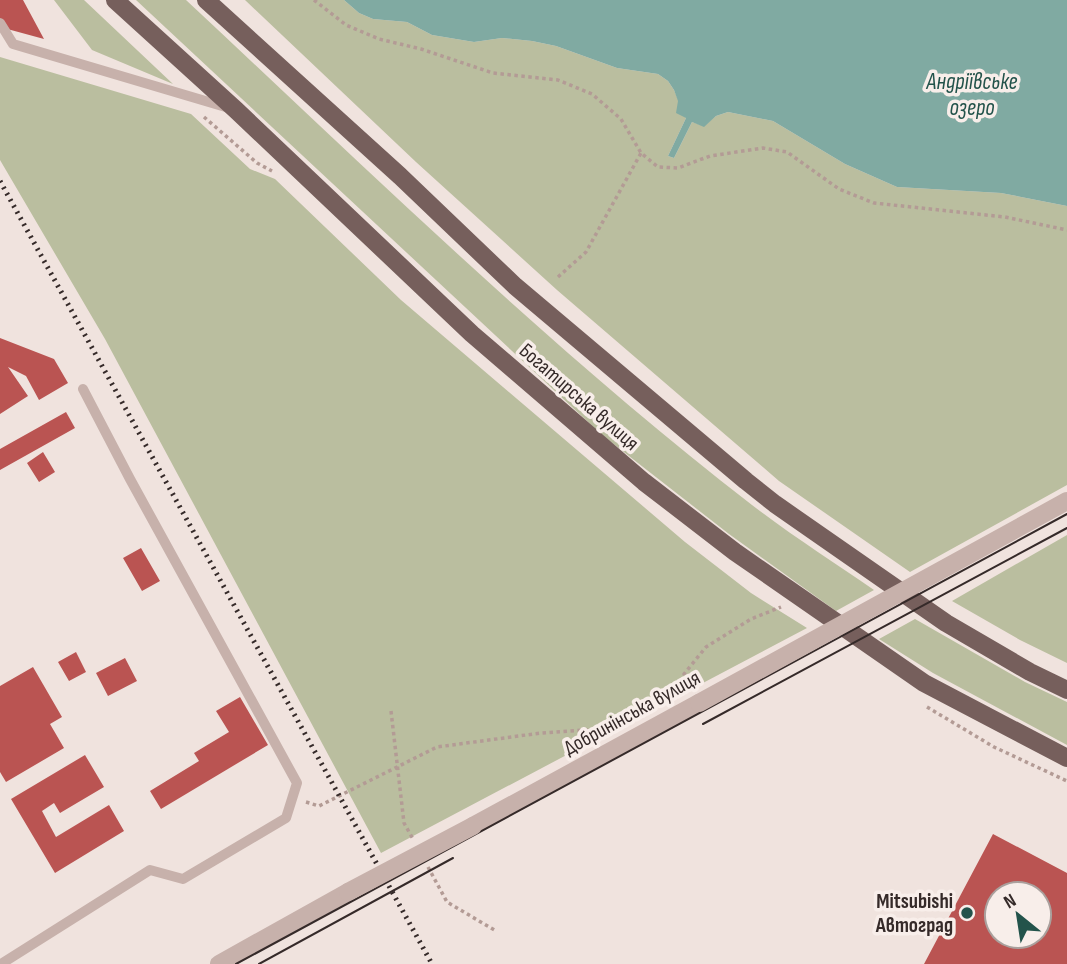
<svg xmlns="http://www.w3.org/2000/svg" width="1067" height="964" font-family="'Sofia Sans Condensed',sans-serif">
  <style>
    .green { fill: #babe9f }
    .water { fill: #80aaa2 }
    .building { fill: #ba5452; fill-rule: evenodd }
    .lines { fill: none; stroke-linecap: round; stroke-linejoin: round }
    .path { stroke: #b39b95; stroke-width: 3.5; stroke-dasharray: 3.5 3.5; stroke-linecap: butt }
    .lane { stroke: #c7b1ab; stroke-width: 10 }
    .street { stroke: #c7b1ab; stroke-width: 18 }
    .primary { stroke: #765f5c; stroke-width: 18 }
    .tram { stroke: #352a29; stroke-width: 2 }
    .rail { stroke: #352a29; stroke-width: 5; stroke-dasharray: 2 5; stroke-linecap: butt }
    .street-bridge { stroke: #c7b1ab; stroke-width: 18 }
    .poi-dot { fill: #23534b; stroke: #f8eeea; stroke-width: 2.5 }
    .labels { text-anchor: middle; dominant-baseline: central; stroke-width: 7; stroke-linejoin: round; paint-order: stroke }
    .street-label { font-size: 21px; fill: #352a29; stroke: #f8eeea }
    .poi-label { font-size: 21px; font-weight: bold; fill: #352a29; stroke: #f8eeea; text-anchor: end }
    .water-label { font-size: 23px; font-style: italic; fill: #23534b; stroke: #f8eeea }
  </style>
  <rect width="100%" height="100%" fill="#f0e3de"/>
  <path class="green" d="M54,0h30l89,84 -81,-34z
    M136,0h50c184,172 366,350 566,505 39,30 81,57 122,85l-38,21 -107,-77 -127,-99z
    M245,0h99l15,13 14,6 34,3 25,13 42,7 28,-4 30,3 24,5 61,22 41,6 10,7 6,9 12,28 -18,38 6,2 18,-36 12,4 12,-10 12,-4 45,9 72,43 52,23 104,6 66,13v279l-157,87 -131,-91 -222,-191 -141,-128z
    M0,57l191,57 59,55 25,10 126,121 284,242 66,51 56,35 -426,225 -276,-514 -105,-179z
    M1067,535v128l-47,-23 -68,-39z
    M915,619l110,63 42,20v43l-134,-72 -54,-34z"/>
  <path class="water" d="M344,0h723v206l-66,-13 -104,-6 -52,-23 -72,-43 -45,-9 -12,4 -12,11 -12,-5 -18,36 -6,-2 18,-38 -10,-5 2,-12 -4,-11 -6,-9 -10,-7 -41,-6 -61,-22 -24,-5 -30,-3 -28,4 -42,-7 -25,-13 -34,-3 -14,-6z"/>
  <path class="building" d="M0,0h23l21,39 -44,-12z
    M0,338l54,21 14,24 -29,17 -13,-24 -18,-9 20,29 -28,18z
    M66,412l9,16 -75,42v-21z
    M43,452l12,20 -16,10 -12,-19z
    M141,548l19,33 -18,10 -19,-33z
    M76,652l10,20 -17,9 -11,-19z
    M125,658l12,23 -29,15 -12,-23z
    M33,667l29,50 -12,7 14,24 -58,34 -6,-10v-86z
    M240,697l28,48 -107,64 -11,-18 49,-30 -5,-8 35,-21 -13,-21z
    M85,755l19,32 -44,26 -6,-10 -12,8 14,26 53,-32 15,26 -69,42 -44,-74z
    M993,834l74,39v91h-143zM997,894h42v42h-42z"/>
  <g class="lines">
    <path class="path" d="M314,0l32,25 33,14 42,10 72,24 65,7 34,14 29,25 20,34 17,14 20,1 32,-12 53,-8 24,4 52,37 35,14 131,14 62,13
      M204,117l53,46 15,8
      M558,277l28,-25 55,-99
      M690,688l-6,-14 22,-27 45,-28 30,-12
      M927,707l67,40 73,34
      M391,711l13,112 9,16
      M306,802l13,4 118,-59 104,-14 71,-5
      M428,867l19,35 49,29"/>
    <path class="lane" d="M0,23l13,21 216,64
      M1,964l149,-94 33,9 103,-61 11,-35 -167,-304 -47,-90"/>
    <path class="street" d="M473,826l226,-123
      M219,964l129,-72"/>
    <path class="primary" d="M115,0l121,110 236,224 172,148 91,70 189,131 143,75
      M206,0l194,176 115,110 231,195 29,23 171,119 84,49 37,18"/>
    <path class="tram" d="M703,724l364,-196
      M236,964l831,-450
      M259,964l194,-106"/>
    <path class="rail" d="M0,181l432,783"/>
    <path class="street-bridge" d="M699,703l368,-202
      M348,892l125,-66"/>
  </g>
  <circle class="poi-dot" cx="967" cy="913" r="7"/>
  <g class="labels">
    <g class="street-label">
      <text transform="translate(579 397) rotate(41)">Богатирська вулиця</text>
      <text transform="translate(632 713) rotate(-29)">Добринінська вулиця</text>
    </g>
    <g class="poi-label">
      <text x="953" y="901">Mitsubishi<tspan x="953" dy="24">Автоград</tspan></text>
    </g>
    <g class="water-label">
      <text x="972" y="82">Андріївське<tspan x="972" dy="26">озеро</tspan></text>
    </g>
  </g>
  <g transform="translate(1018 915) rotate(330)"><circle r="33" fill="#f8eeea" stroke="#aaa09d" stroke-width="2"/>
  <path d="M0-5L12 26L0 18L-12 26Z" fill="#23534b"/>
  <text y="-10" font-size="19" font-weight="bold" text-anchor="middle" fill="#352a29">N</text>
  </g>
</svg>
